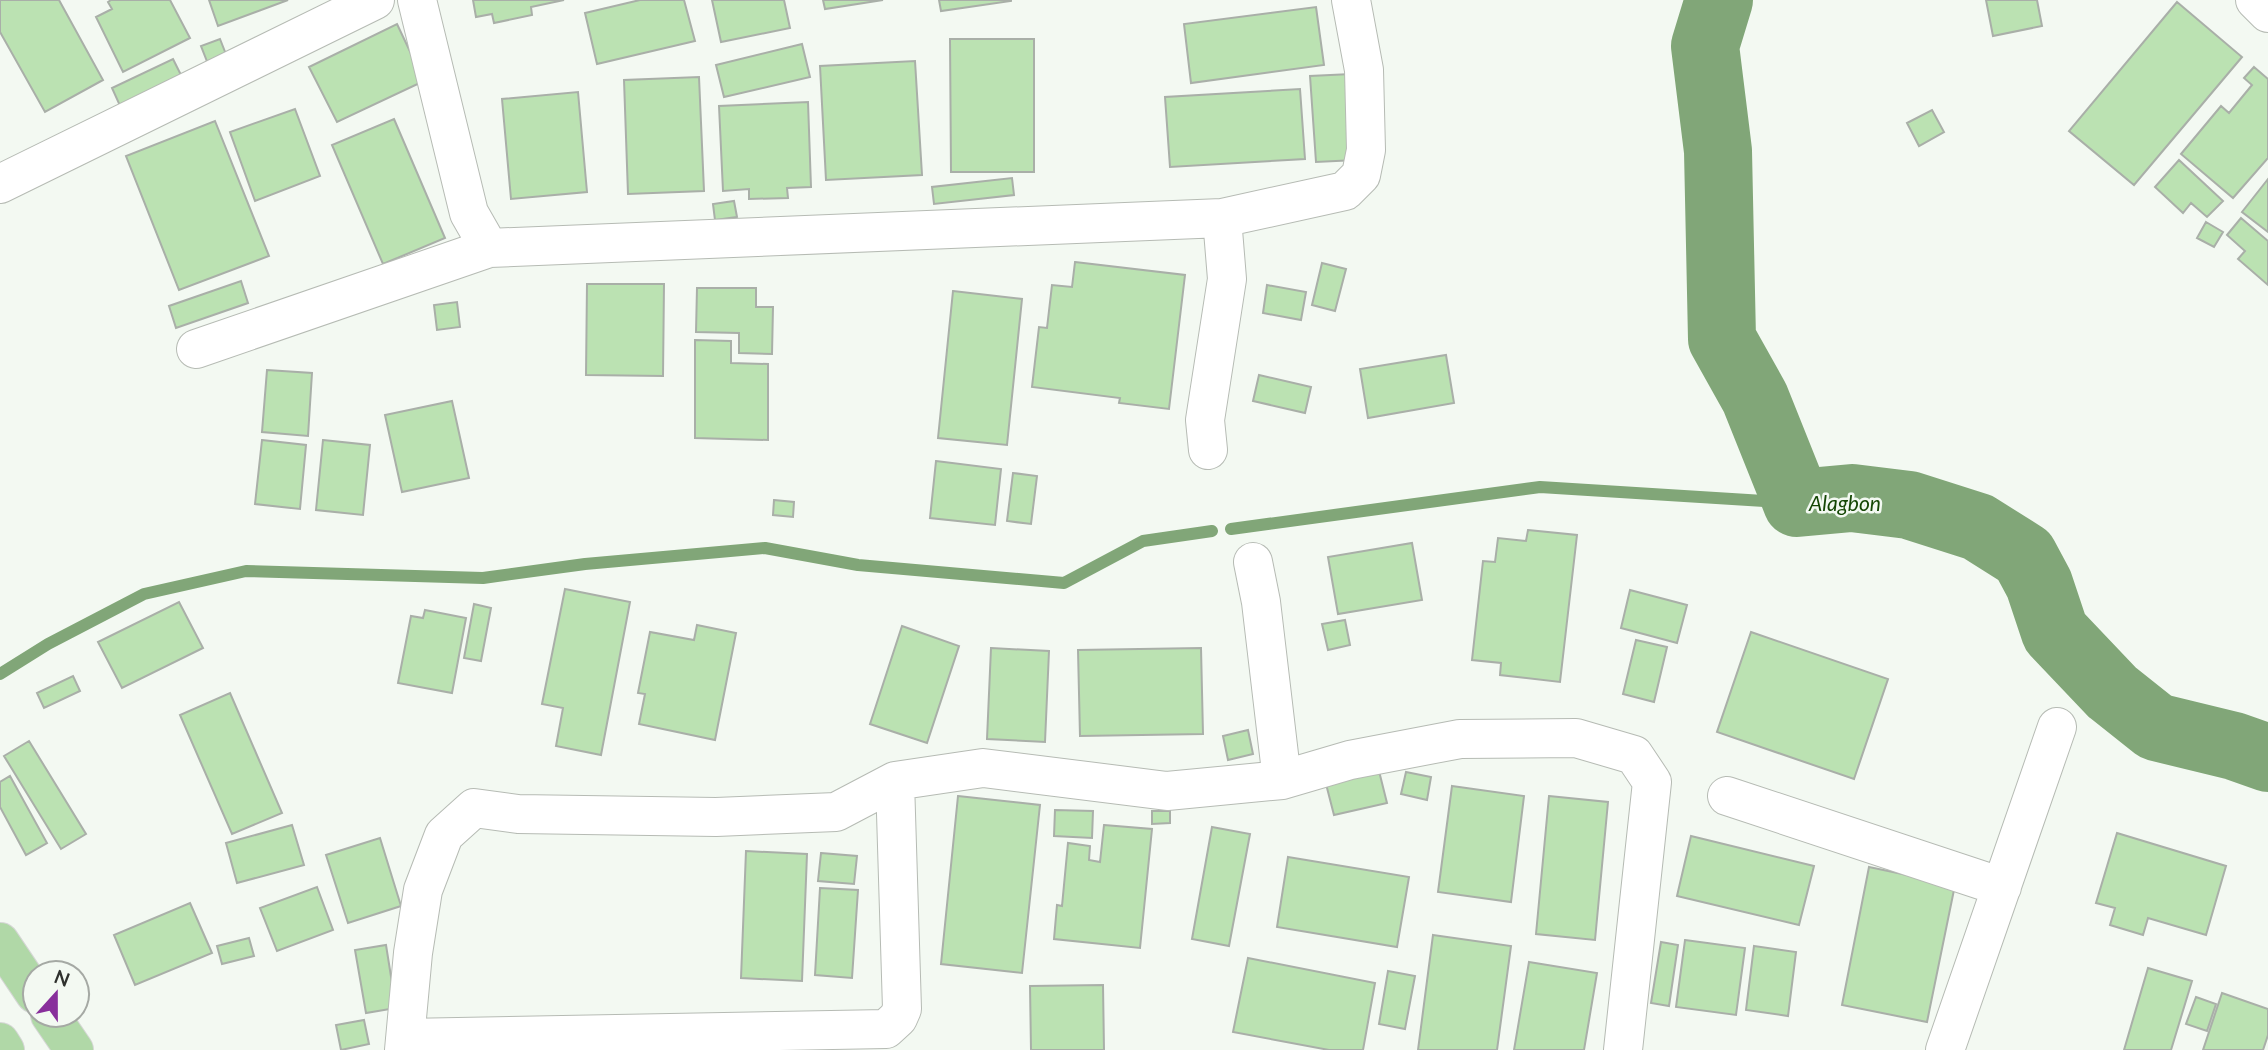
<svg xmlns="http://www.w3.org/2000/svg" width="2268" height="1050" font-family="Lato,sans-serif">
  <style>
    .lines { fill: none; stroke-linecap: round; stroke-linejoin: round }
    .stream { stroke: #81a678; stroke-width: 12 }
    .river { stroke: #81a678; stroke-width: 68 }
    .building { fill: #bbe2b2; stroke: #a9afa8; stroke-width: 2 }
    .minor-casing { stroke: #b6bbb4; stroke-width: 40 }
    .primary-casing { stroke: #d5d6d5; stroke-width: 40 }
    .minor { stroke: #fff; stroke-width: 38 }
    .primary { stroke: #b0d8a7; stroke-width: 38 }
    .labels { text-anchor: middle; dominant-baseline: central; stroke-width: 5; stroke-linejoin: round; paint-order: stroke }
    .water-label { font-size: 21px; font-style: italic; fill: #154705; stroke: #f3f9f2 }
  </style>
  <rect width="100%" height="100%" fill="#f3f9f2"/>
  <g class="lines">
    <path class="stream" d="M1231,529l309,-42 257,16
      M0,674l48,-30 96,-50 102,-23 237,7 102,-14 180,-16 93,17 206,18 79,-42 69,-10"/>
    <path class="river" d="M1719,0l-14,46 13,105 4,188 33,59 42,105 55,-5 57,7 69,22 46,29 15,28 16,48 57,60 44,35 78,19 34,12"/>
  </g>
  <path class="building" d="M0,0h59l44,80 -58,32 -45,-80z
    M111,0h59l20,38 -67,34 -27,-55 16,-8 -4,-7z
    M209,0h79l-70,26z
    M473,0h91l-33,7 1,8 -38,8 -2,-9 -16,3z
    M640,0h44l11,41 -98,23 -12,-51z
    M712,0h72l6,28 -69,14z
    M823,0h60l-58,9z
    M939,0h72v1l-70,10z
    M1986,0h51l5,26 -49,10z
    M2177,2l65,55 -108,128 -65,-54z
    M1316,7l8,58 -133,18 -7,-59z
    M397,24l27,57 -87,41 -28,-55z
    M220,39l9,23 -19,7 -9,-23z
    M950,39h84v133h-83z
    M802,44l8,33 -86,20 -8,-32z
    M173,59l10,20 -62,29 -9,-20z
    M915,61l7,114 -96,5 -6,-114z
    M2254,67l14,12v79l-35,40 -52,-44 40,-48 8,7 23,-28 -8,-7z
    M1351,74l5,86 -40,2 -6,-86z
    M699,77l5,114 -76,3 -4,-114z
    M1300,89l5,70 -135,8 -5,-70z
    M578,92l9,100 -76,7 -9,-100z
    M808,102l3,85 -24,1 1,10 -39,1v-10l-26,2 -4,-85z
    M295,109l25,67 -65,25 -25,-69z
    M1932,110l12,22 -25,14 -12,-23z
    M394,119l51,119 -62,26 -51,-119z
    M215,121l54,135 -90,34 -53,-134z
    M2179,160l44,41 -16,16 -16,-14 -8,10 -28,-26z
    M1012,178l2,17 -80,9 -2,-17z
    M2268,179v53l-26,-20z
    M734,201l3,16 -22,3 -2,-16z
    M2241,218l27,23v44l-30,-26 7,-8 -18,-16z
    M2206,222l17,10 -9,15 -17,-9z
    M1075,262l110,13 -16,134 -50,-6 1,-5 -88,-11 7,-60 8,1 5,-43 20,2z
    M1322,263l24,6 -11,42 -23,-6z
    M241,281l7,22 -72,25 -7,-22z
    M587,284h77l-1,92 -77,-1z
    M1267,285l39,7 -5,28 -38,-7z
    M697,288h59v19h17l-1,47 -33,-1v-20l-43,-1z
    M953,291l69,8 -15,146 -69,-7z
    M457,302l3,25 -23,3 -3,-25z
    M695,340l36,1v22l37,1v76l-73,-2z
    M1446,355l8,48 -86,15 -8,-49z
    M267,370l45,3 -4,63 -46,-4z
    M1259,375l52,12 -6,26 -52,-12z
    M452,401l17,77 -67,14 -17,-77z
    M262,440l44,5 -6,64 -45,-5z
    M323,440l47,5 -7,70 -47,-5z
    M936,461l65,8 -6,56 -65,-7z
    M1013,473l24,3 -6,48 -24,-3z
    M774,500l20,2 -1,15 -20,-2z
    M1528,530l49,5 -17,147 -60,-7 1,-12 -29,-3 11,-99 12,1 3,-24 28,3z
    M1412,543l10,57 -84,14 -10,-57z
    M565,589l65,13 -29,153 -45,-9 7,-38 -21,-4z
    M1630,590l57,15 -10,38 -56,-15z
    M179,602l24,46 -81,40 -24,-46z
    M474,604l17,4 -10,53 -17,-3z
    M425,610l41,8 -14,75 -54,-10 13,-67 12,2z
    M1345,620l5,25 -22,5 -6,-26z
    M697,625l39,8 -21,107 -76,-16 6,-30 -7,-1 12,-61 44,8z
    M902,626l57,20 -32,97 -57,-19z
    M1751,632l137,47 -34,100 -137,-47z
    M1636,640l31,7 -13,55 -31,-8z
    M991,648l58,3 -4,91 -58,-3z
    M1201,648l2,86 -123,2 -2,-86z
    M73,676l7,15 -36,17 -7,-15z
    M230,693l52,120 -50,21 -52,-119z
    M1248,730l5,24 -25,6 -5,-24z
    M29,741l57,93 -25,15 -57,-93z
    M1379,771l8,32 -53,12 -8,-31z
    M1406,772l25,5 -4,23 -26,-6z
    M10,776l37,67 -21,12 -26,-48v-25z
    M1452,786l72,10 -13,106 -73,-10z
    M958,796l82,9 -18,168 -81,-9z
    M1549,796l59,6 -13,138 -59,-6z
    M1055,810l38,1 -1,27 -38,-2z
    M1152,811h18v12l-18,1z
    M292,825l12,40 -67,18 -11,-40z
    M1104,825l48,4 -12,119 -86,-9 3,-34 5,1 6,-63 22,3 -1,14 11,2z
    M1212,827l38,7 -21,112 -37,-7z
    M2117,833l109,33 -20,69 -58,-17 -5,17 -33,-10 5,-17 -19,-5z
    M1691,836l123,30 -15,59 -122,-29z
    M380,838l21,68 -53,17 -22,-68z
    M746,851l61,3 -5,127 -61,-3z
    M821,853l36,3 -3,28 -36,-3z
    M1288,857l121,20 -12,70 -120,-20z
    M1869,867l86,18 -28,137 -85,-17z
    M317,887l16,43 -56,21 -17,-43z
    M820,888l38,2 -6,88 -37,-3z
    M190,903l22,50 -77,32 -21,-50z
    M1433,935l78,11 -14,104h-79z
    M249,938l5,18 -32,8 -5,-18z
    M1685,940l60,8 -9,67 -60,-8z
    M1661,942l17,3 -9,61 -18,-3z
    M386,945l10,63 -30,5 -11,-63z
    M1754,946l42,6 -8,64 -42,-6z
    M1248,958l127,25 -12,67h-34l-96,-18z
    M1529,962l68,11 -13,77h-70z
    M2148,968l44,13 -21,69h-47z
    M1388,971l27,5 -10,53 -26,-5z
    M1103,985l1,65h-73l-1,-64z
    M2222,993l46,16v26l-5,15h-60z
    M2196,997l20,7 -9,27 -21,-7z
    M364,1020l5,24 -28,6 -5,-25z"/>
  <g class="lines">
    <defs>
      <path id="minor" d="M417,0l52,213 20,35
        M2255,0l13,13
        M0,184l375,-184
        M196,349l293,-101 733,-30 123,-27 16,-16 5,-25 -2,-80 -13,-70
        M1208,450l-3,-30 22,-141 -5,-61
        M1253,562l8,40 21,178
        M1727,796l275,91
        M405,1038l481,-9 12,-11 4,-9 -7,-228
        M404,1050l9,-97 10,-63 21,-55 30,-27 44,6 198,3 120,-5 59,-31 88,-13 184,23 115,-11 68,-20 110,-21 116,-1 58,17 18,27 -29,268
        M1945,1050l112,-323"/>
      <path id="primary" d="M0,942l35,52
        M50,1015l24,35
        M0,1042l5,8"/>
    </defs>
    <use href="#minor" class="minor-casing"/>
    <use href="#primary" class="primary-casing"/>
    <use href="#minor" class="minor"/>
    <use href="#primary" class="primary"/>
  </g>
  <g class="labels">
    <g class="water-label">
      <text x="1845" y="502">Alagbon</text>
    </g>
  </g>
  <g transform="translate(56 994) rotate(21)"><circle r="33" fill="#f3f9f2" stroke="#a5a9a4" stroke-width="2"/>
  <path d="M0-5L12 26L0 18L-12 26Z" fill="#882f9b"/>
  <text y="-10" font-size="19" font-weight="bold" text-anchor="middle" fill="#2f312e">N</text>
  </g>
</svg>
